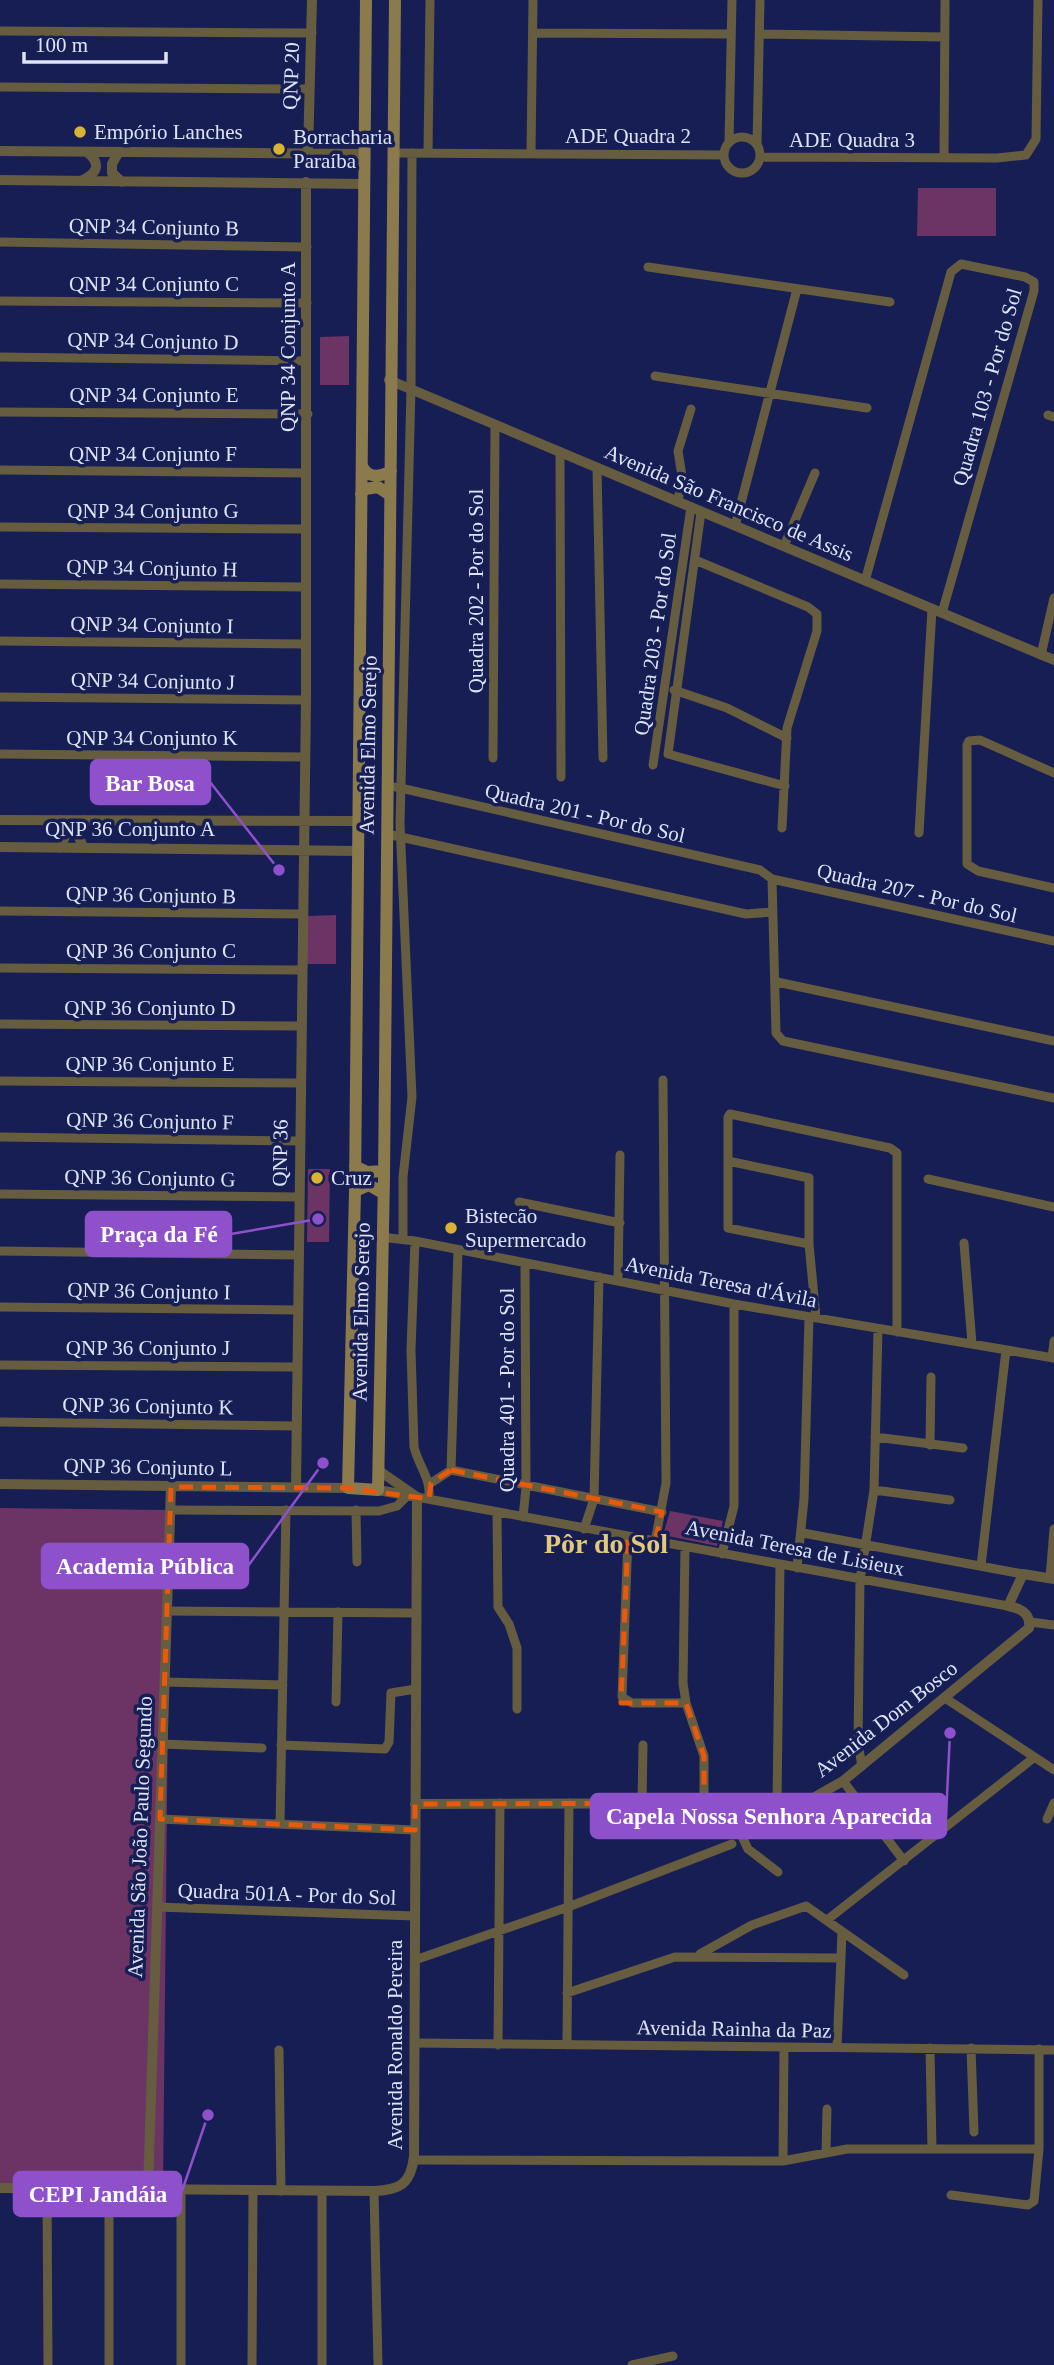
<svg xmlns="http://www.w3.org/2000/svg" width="1054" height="2365" font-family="Georgia,serif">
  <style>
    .green { fill: #6b3465 }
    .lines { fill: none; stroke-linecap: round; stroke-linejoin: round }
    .minor { stroke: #665c40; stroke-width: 9 }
    .tertiary { stroke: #665c40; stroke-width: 10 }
    .secondary { stroke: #8a7a4c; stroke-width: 12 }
    .marked { fill: none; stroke: #e8590c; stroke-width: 5; stroke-dasharray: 14 9; stroke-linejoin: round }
    .poi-dot { fill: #d9b334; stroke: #161e54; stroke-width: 2.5 }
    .labels { text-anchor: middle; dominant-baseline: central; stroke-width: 7; stroke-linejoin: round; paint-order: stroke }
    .street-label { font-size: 21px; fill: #dde4f9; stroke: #161e54 }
    .poi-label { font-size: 21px; fill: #dde4f9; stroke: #161e54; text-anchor: start }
    .district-label { font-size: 28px; font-weight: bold; fill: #e2c97c; stroke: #161e54 }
    .leader { fill: none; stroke: #8f51cb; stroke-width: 2.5 }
    .callout-dot { fill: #8f51cb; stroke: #161e54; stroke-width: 2.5 }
    .callout { fill: #8f51cb; stroke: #8f51cb; stroke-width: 2.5 }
    .callout-label { font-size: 23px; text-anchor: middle; font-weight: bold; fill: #fff }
  </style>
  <rect width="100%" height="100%" fill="#161e54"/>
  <path class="green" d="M918,188h78v48h-79z
    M349,336v49h-29v-48z
    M336,915v49h-29v-48z
    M308,1169h22l-1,73h-22z
    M0,1508l170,2 -7,679 -163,-4z
    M670,1511l53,10 -6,25 -54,-11z"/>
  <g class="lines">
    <path class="minor" d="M0,31l312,2
      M533,33l198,1
      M760,34l185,3
      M0,87l309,2
      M724 155a18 18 0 1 1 36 0a18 18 0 1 1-36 0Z
      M729,142l3,-142
      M757,144l3,-144
      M394,153l330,2
      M428,153l2,-153
      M531,153l2,-153
      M760,157l237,1 29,-3 10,-16 2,-139
      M944,158l1,-158
      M0,242l307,5
      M648,267l242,35
      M0,301l307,2
      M0,357l306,4
      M655,376l212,32
      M0,412l308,2
      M1048,415l6,2
      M560,452l1,325
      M597,468l6,290
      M0,470l305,3
      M678,502l4,-26 -4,-25 13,-42
      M701,512l-33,242 117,32
      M735,526l62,-237
      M0,527l305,2
      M784,546l31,-73
      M695,560l113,47 9,7v17l-30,97 -5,100
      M865,581l86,-309 10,-8 64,13 9,5v9l-92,322
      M0,584l304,3
      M0,641l304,3
      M1041,655l13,-57
      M674,690l53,18 60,30
      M0,697l306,3
      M0,754l304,3
      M493,758l2,-333
      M653,765l38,-258
      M1054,773l-74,-33 -11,1 -2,4v119l11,7 76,17
      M396,787l364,83 12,9 282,62
      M919,833l13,-224
      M387,834l359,80 26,-2
      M772,879l4,154 7,8 271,57
      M0,911l301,3
      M0,968l301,2
      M777,982l277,59
      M0,1024l300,2
      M0,1081l300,2
      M0,1137l300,4
      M728,1161l81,17v66l7,74
      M928,1179l126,28
      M0,1194l299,3
      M519,1202l101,21
      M381,1237l34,4 319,63 320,54
      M403,1239v-62l9,-80 -12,-273 11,-435 1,-236
      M415,1241l-4,109 3,97c5,20 17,31 15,51
      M964,1243l8,101
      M809,1244l-81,-16v-111l2,-3 160,34 7,5v179
      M0,1251l299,4
      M618,1281l2,-126
      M0,1307l298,3
      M1052,1358l2,-17
      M0,1365l296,2
      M0,1422l296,4
      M875,1437l88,11
      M930,1445l1,-68
      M451,1470l7,-220
      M431,1483l20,-13 211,42
      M874,1490l76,10
      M417,1497l591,109
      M170,1510l209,1 18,-5 11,-11
      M356,1510l1,52
      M497,1512l1,95 11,17 8,24v61
      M523,1517l3,-29 -1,-225
      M584,1529l10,-30 5,-222
      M803,1533l220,41
      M628,1537l-6,160 10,6h54
      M655,1542l11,-59 -3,-403
      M685,1547l-2,136 3,20 18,53v47
      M722,1554l12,-48v-202
      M981,1566l25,-216
      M797,1568l7,-69 5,-182
      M1050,1578l4,-49
      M167,1611l249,2
      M1030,1622l24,3
      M164,1682l119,3
      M945,1698l109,72
      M336,1702l2,-90
      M162,1744l100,4
      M281,1745l104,4 4,-7 2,-49 25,-4
      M862,1766l-4,-22 2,-164 14,-90 4,-161
      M843,1781l61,80
      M642,1803l1,-58
      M726,1803l22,46 30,23
      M777,1803l3,-239
      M160,1819l255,11
      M1047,1819l7,-16
      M280,1824l6,-314
      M157,1907l258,9
      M827,1920l204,-160
      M700,1954l52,-29 54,-19 98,69
      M415,1960l153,-53 164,-63
      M567,1993l108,-36 166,1 1,-27
      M415,2043l639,7
      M498,2045l2,-242
      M567,2045l2,-242
      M837,2047l4,-89
      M930,2048l2,101
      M971,2048l3,84
      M279,2050l2,141
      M826,2153l1,-44
      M414,2160l369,1 64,-12h192
      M783,2161l1,-114
      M47,2188l1,177
      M181,2190v175
      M374,2191l4,174
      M951,2195l77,10 6,-4 5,-52v-100
      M109,2365v-176
      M252,2365l1,-175
      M322,2365v-174
      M632,2365l41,-9"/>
    <path class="tertiary" d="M0,151l365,3
      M118,153l-6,11v9l10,9
      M308,153l4,-153
      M0,180l364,4
      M83,180c15,-7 18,-17 4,-28
      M389,380l665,280
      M0,820l359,1
      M0,847l358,4
      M60,848l6,-14 -5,-14
      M83,848l-5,-14 6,-14
      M378,1470l39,27
      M0,1484l348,4
      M296,1487l10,-787v-518
      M378,1490l33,6
      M415,1804l362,-1 36,-5 30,-17 186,-153c2,-15 -9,-20 -21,-22l15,-32 31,5
      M0,2188l374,3c26,-1 37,-7 40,-35l3,-659
      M148,2189l23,-702"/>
    <path class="secondary" d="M366,0l-11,1191 -7,297 30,2 6,-312 11,-1178
      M362,466c6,13 18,11 29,5
      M361,494l4,-5 13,-2 12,8
      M355,1166l12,6 17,-1
      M355,1191l14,-6 14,8"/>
  </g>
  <path class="marked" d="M451,1470l211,42 -7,30 -27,-5 -7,166h65l18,53v47l-289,1v26l-255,-11 11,-332 177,1 81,11 2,-16z"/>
  <g class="poi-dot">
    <circle cx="80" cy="132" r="7"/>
    <circle cx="279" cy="149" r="7"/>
    <circle cx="317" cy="1178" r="7"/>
    <circle cx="451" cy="1228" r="7"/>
  </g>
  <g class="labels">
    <g class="street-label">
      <text transform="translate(291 76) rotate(-88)">QNP 20</text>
      <text x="628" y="136">ADE Quadra 2</text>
      <text x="852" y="140">ADE Quadra 3</text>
      <text transform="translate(154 227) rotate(1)">QNP 34 Conjunto B</text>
      <text x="154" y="284">QNP 34 Conjunto C</text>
      <text transform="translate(153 341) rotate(1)">QNP 34 Conjunto D</text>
      <text transform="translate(288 347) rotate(-90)">QNP 34 Conjunto A</text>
      <text transform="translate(987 387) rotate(-74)">Quadra 103 - Por do Sol</text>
      <text x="154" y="395">QNP 34 Conjunto E</text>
      <text x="153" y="454">QNP 34 Conjunto F</text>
      <text transform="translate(729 503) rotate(23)">Avenida São Francisco de Assis</text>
      <text x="153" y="511">QNP 34 Conjunto G</text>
      <text transform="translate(152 568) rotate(1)">QNP 34 Conjunto H</text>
      <text transform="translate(476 591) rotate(-90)">Quadra 202 - Por do Sol</text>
      <text transform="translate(152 625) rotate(1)">QNP 34 Conjunto I</text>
      <text transform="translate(655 634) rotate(-82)">Quadra 203 - Por do Sol</text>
      <text transform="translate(153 681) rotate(1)">QNP 34 Conjunto J</text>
      <text x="152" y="738">QNP 34 Conjunto K</text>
      <text transform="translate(368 745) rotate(-89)">Avenida Elmo Serejo</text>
      <text transform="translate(585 813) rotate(13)">Quadra 201 - Por do Sol</text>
      <text x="130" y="829">QNP 36 Conjunto A</text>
      <text transform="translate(917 893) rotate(13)">Quadra 207 - Por do Sol</text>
      <text transform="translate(151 895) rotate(1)">QNP 36 Conjunto B</text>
      <text x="151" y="951">QNP 36 Conjunto C</text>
      <text x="150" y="1008">QNP 36 Conjunto D</text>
      <text x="150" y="1064">QNP 36 Conjunto E</text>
      <text transform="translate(150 1121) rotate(1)">QNP 36 Conjunto F</text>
      <text transform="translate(280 1153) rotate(-89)">QNP 36</text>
      <text transform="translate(150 1178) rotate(1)">QNP 36 Conjunto G</text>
      <text transform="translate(721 1282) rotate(11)">Avenida Teresa d'Ávila</text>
      <text transform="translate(149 1291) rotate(1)">QNP 36 Conjunto I</text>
      <text transform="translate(361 1312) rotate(-89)">Avenida Elmo Serejo</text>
      <text x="148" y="1348">QNP 36 Conjunto J</text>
      <text transform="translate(507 1390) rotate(-90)">Quadra 401 - Por do Sol</text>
      <text transform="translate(148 1406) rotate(1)">QNP 36 Conjunto K</text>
      <text transform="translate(148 1467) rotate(1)">QNP 36 Conjunto L</text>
      <text transform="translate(795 1548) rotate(11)">Avenida Teresa de Lisieux</text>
      <text transform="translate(886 1719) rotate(-38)">Avenida Dom Bosco</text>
      <text transform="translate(140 1837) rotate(-88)">Avenida São João Paulo Segundo</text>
      <text transform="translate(287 1894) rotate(2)">Quadra 501A - Por do Sol</text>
      <text transform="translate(734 2029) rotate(1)">Avenida Rainha da Paz</text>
      <text transform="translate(395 2045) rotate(-90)">Avenida Ronaldo Pereira</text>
    </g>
    <g class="poi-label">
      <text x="94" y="132">Empório Lanches</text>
      <text x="293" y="137">Borracharia<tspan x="293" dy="24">Paraíba</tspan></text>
      <text x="331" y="1178">Cruz</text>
      <text x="465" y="1216">Bistecão<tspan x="465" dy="24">Supermercado</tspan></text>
    </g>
    <g class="district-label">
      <text x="606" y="1543">Pôr do Sol</text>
    </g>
  </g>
  <path class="leader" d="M279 870L210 782M318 1219L231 1234M323 1463L248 1566M950 1733L946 1816M208 2115L181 2194"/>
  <g class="callout-dot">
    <circle cx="279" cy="870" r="7"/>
    <circle cx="318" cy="1219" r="7"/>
    <circle cx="323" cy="1463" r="7"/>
    <circle cx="950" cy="1733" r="7"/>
    <circle cx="208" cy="2115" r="7"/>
  </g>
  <g class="callout">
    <rect x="91" y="760" width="119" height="44" rx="7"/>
    <rect x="86" y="1212" width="145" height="44" rx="7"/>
    <rect x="42" y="1544" width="206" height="44" rx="7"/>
    <rect x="591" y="1794" width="355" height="44" rx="7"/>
    <rect x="14" y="2172" width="167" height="44" rx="7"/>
  </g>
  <g class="callout-label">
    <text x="150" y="791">Bar Bosa</text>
    <text x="159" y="1242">Praça da Fé</text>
    <text x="145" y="1574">Academia Pública</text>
    <text x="769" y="1824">Capela Nossa Senhora Aparecida</text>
    <text x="98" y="2202">CEPI Jandáia</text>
  </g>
  <path d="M24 52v10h142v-10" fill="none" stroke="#dde4f9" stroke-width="3.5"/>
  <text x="35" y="52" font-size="21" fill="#dde4f9" stroke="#161e54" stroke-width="5" paint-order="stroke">100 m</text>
</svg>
